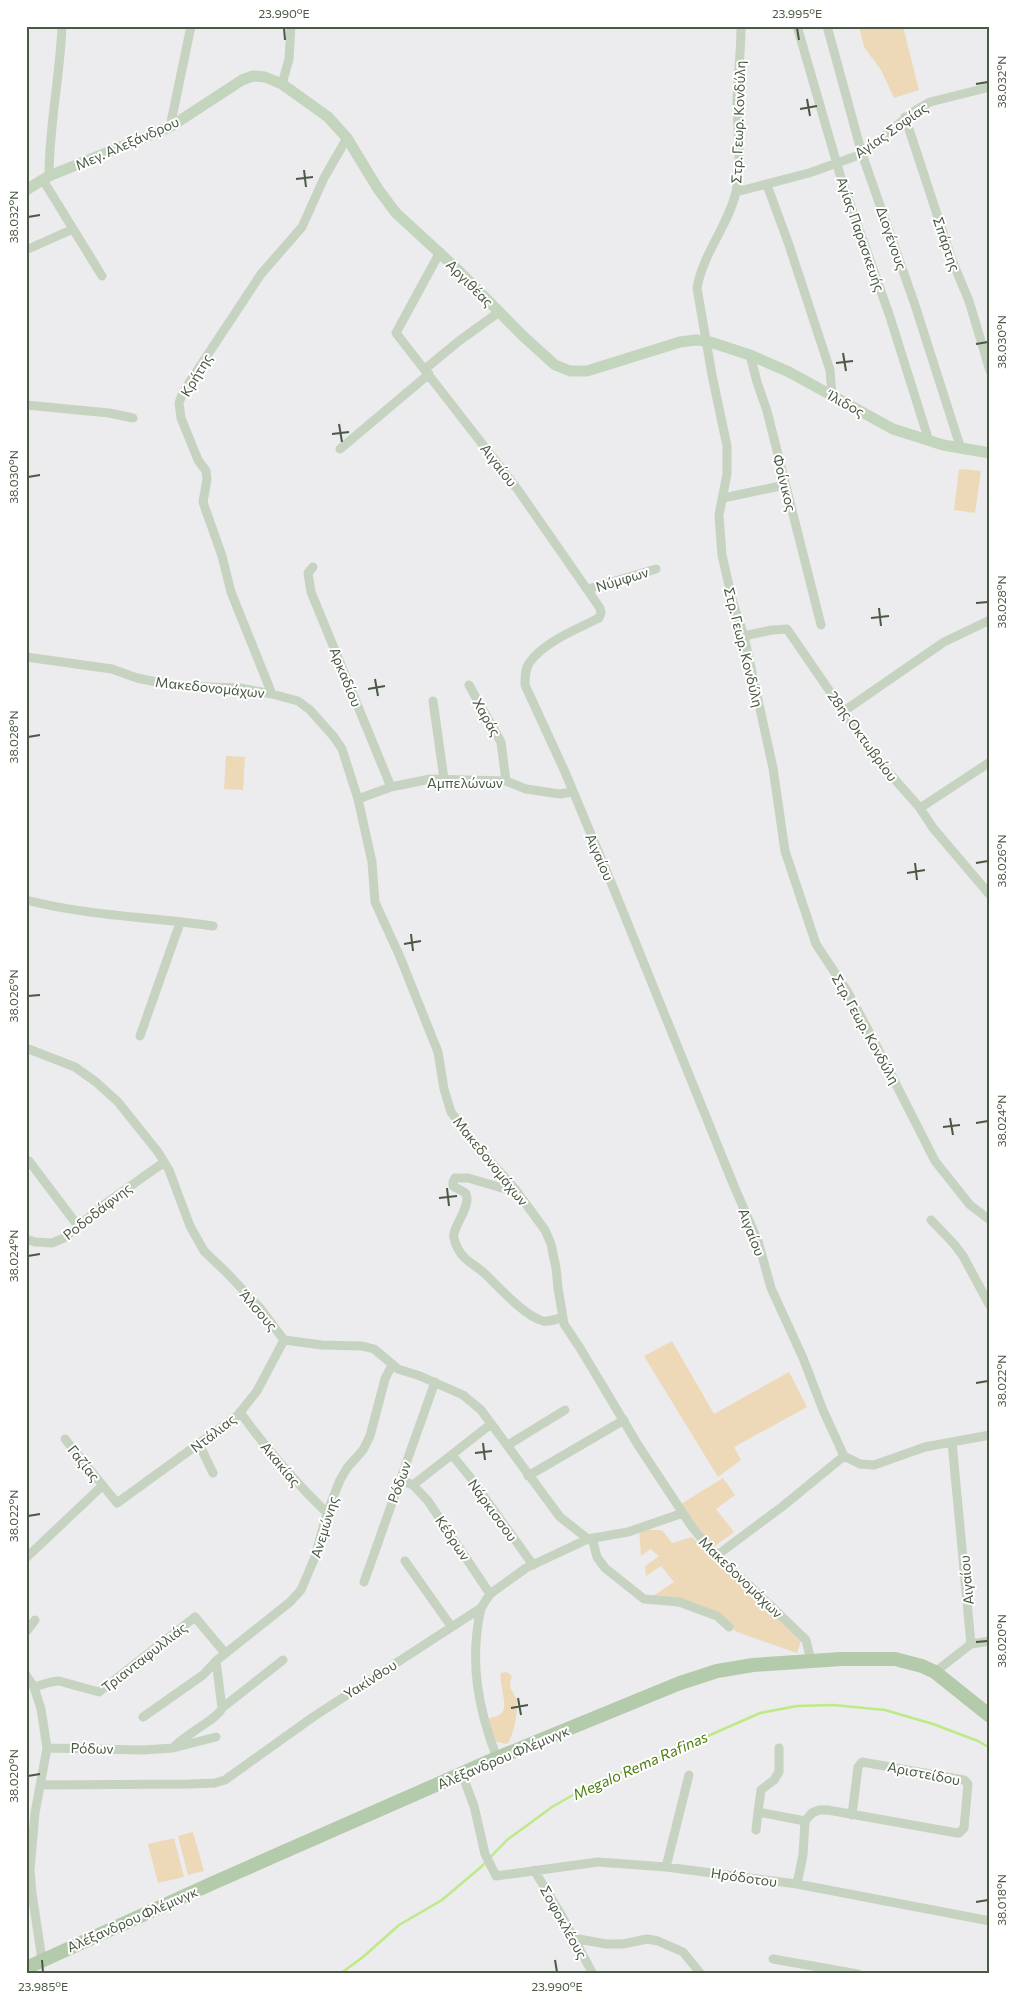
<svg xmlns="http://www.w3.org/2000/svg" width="1016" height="2000" font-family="Commissioner,sans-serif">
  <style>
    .green { fill: #edd9b8 }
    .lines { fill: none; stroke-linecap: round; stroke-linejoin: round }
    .stream { stroke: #bdea85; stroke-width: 2.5 }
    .street { stroke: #c6d3c1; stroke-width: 9 }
    .secondary { stroke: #c3d5bd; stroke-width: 11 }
    .primary { stroke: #b3cbaa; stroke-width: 14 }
    .ticks { fill: none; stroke: #4a5844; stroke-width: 2 }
    .labels { text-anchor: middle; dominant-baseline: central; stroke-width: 4; stroke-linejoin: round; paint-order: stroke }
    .street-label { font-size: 14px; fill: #4a5844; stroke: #fff }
    .water-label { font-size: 15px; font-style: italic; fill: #4c7e0e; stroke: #fff }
    .neatline { fill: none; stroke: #4a5844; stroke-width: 2 }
    .ticks-label { font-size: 12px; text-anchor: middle; fill: #4a5844 }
  </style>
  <rect width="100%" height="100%" fill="#ecebee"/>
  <path class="green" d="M859,26h44l16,64 -25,8 -13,-28 -17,-23z
    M959,469l22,2 -6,42 -21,-3z
    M226,756l19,1 -2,33 -19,-1z
    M672,1341l42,73 75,-42 18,35 -73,40 7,13 -23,17 -74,-121z
    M723,1478l12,17 -19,14 18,23 -23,17 -30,-45z
    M639,1530h23l10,13 20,-6 109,104 -4,12 -60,-21 -43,-29 -44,-5 24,-16 -13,-16 -15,10 -1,-10 14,-10 -9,-7 -9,7z
    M507,1672l5,4c-4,14 -1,11 4,22 3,9 -2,39 -9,46l-14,-3 -5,-22c4,-2 8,-2 11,-4 12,-5 -1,-31 2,-42z
    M193,1832l11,39 -16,4 -10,-39z
    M174,1838l10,39 -26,6 -10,-39z"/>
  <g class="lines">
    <path class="stream" d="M340,1974l23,-17 36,-32 43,-25 39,-33 26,-27 45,-33 42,-24 55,-21 111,-49 37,-7 37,-1 51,5 48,14 45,17 12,7"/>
    <path class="street" d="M741,26c0,25 -3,49 -4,73 0,29 5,65 -1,93 -8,34 -33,61 -39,96l15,87 15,71v28l-8,41 3,40 11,48 11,33 29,132 12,83 31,93 31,47 25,46 63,124 35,44 20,15
      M797,26l44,152 49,139 39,124
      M827,26l35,128 53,151 46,144
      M282,84l7,-25 2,-33
      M905,117l47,143 17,41 21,70
      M170,127l21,-101
      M49,176c0,-50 11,-99 13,-150
      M43,180l59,96
      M767,185l22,60 41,125 2,25
      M736,192l73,-19 53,-19 54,-44 14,-8 60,-15
      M26,250l47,-21
      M440,252l-44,81 122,157 82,118 1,5 -2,5c-22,11 -55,24 -69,44 -5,6 -5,15 -5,23l40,87 48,115 121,299 24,55 13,47 32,70 20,52 21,46
      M750,355l7,27 10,29 54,214
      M425,369l34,-28 40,-29
      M26,405l83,8 24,5
      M340,449l89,-75
      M723,498l62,-13
      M313,567l-5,6 3,19 80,195
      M588,589l68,-20
      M744,636l28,-6 15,-1 88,128 45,51 13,20 57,67
      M26,657l86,12 25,9 39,8 64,2 32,6 26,7 12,9 24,27 8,12 16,50 14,63 3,40 25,55 38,95 6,37 7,23 24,32 40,45 30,41 6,14 5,24 2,20 6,36 16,24 58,97 54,82 24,29 35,31 55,53 5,21
      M469,685l32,57 5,39
      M272,694l-41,-102 -9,-36 -19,-54 4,-23 -1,-8 -8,-11 -17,-42 -2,-15 4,-11 78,-118 41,-47 22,-49 23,-40
      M433,701l11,78
      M844,711l100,-69 46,-22
      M358,799l33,-12 39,-8 76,2 20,8 34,5 12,-2
      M920,808l70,-46
      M26,900c62,16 125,17 187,26
      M140,1036l40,-113
      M26,1048l49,19 21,15 22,20 40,50 11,18 21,56 14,25 23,22 33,35 24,32 38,5 40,1 12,3 24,20 22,7 43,19 18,15 79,107 28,22
      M29,1161l49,65
      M516,1192l-48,-14h-13l-2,4v4c4,3 11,5 13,8 6,12 -15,35 -12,44 1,4 3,10 6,14 5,9 15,13 23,20 15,14 41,44 60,49 7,1 12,-1 19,-4
      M931,1220l23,24 9,12 27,50
      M26,1239l9,3 17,1 12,-5 41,-34 58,-41
      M240,1412c27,38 53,68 87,101
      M65,1439l52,64 120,-87 20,-25 27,-51
      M199,1444l14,29
      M508,1445l57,-35
      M452,1455l18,22 63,88
      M844,1456l16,8 14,1 51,-18 65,-12
      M528,1476l96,-56
      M401,1480l12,5 78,-61
      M413,1485l15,16 62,93
      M592,1538l5,19 8,11 39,31 35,3 38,14 12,11
      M716,1556l67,-50 61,-50
      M26,1558l76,-72
      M405,1561l46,65
      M364,1582l71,-200
      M481,1608c-12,53 -3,101 16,150
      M26,1632l9,-12
      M971,1644l19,-3
      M216,1661l6,47
      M935,1672l36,-28 -19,-202
      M26,1675l8,12 7,22 6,39 -12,65 -5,57 2,23 10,67
      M34,1687l17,-5 8,-1 40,11 96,-75 30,36
      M143,1717l60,-42 13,-14 74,-59 11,-12 14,-33 12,-44 13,-33 7,-12 16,-18 7,-14 15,-57 7,-14
      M47,1748l96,2 30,-2c11,-13 46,-30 49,-40l61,-48
      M173,1748l43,-11
      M779,1748v24l-5,8 -13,10 -3,22 47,9
      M462,1774l12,32 11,48 11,22 102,-14 68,5 131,17 193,37
      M41,1785l149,-1 25,-1 10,-3 88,-63 168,-109 9,-14 36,-26 62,-29 40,-7 55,-19
      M756,1830l2,-18
      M666,1867l23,-92
      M534,1870l28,46 31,58
      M797,1884l6,-29 2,-34 7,-8 7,-3h9l129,23h2l5,-5 4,-44 -4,-4 -102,-18 -4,5 -6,48
      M573,1938l33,6h17l24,-5 11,2 25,11 18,22
      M773,1959l85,15"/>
    <path class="secondary" d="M26,190l23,-14 121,-49 72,-47 11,-4 12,1 17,7 46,33 19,21 31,51 18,24 62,57 65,66 32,29 15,6h17l93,-29 16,-2 11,1 43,14 39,17 104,57 50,16 47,8"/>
    <path class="primary" d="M26,1968l187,-85 284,-125 183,-75 37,-12 36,-6 88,-6h54l27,7 13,6 55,44"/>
  </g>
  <path class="ticks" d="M284,28l1,12M797,28l2,12M976,84l12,-2M807,99l3,17M800,109l17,-3M304,170l2,17M296,179l17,-2M28,217l12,-2M976,344l12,-2M843,353l3,18M836,363l17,-2M339,424l3,18M332,434l17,-2M28,477l12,-2M976,603l12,-1M879,608l2,18M871,618l18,-2M375,679l3,17M368,689l17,-3M28,737l12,-2M915,863l2,17M976,863l12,-2M907,873l18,-3M411,934l2,17M404,944l17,-3M28,996l12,-1M950,1118l3,17M976,1123l12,-2M943,1127l17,-2M447,1188l2,18M439,1198l18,-2M28,1256l12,-2M976,1383l12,-2M483,1443l2,17M475,1453l17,-2M28,1516l12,-2M976,1642l12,-1M518,1698l3,17M511,1708l17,-3M28,1776l12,-2M976,1902l12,-2M42,1960l1,12M555,1960l2,12"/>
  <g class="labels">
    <g class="street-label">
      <text transform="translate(738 122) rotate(-88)">Στρ. Γεωρ. Κονδύλη</text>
      <text transform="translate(891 130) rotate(-35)">Αγίας Σοφίας</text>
      <text transform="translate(127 143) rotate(-24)">Μεγ. Αλεξάνδρου</text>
      <text transform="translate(861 234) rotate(71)">Αγίας Παρασκευής</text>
      <text transform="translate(892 238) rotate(71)">Διογένους</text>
      <text transform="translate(947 244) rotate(71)">Σπάρτης</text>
      <text transform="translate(470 283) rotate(45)">Αργιθέας</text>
      <text transform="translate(196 375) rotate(-59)">Κρήτης</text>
      <text transform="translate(846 403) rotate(29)">Ίλιδος</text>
      <text transform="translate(499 465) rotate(52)">Αιγαίου</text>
      <text transform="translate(785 483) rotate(76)">Φοίνικος</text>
      <text transform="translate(622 579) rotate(-17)">Νύμφων</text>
      <text transform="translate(744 647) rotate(76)">Στρ. Γεωρ. Κονδύλη</text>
      <text transform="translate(346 677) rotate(68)">Αρκαδίου</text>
      <text transform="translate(210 687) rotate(6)">Μακεδονομάχων</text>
      <text transform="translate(487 717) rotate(60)">Χαράς</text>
      <text transform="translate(863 736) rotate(54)">28ης Οκτωβρίου</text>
      <text x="465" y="782">Αμπελώνων</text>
      <text transform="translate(600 857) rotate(66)">Αιγαίου</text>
      <text transform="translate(866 1029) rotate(61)">Στρ. Γεωρ. Κονδύλη</text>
      <text transform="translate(491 1161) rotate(51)">Μακεδονομάχων</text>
      <text transform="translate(97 1211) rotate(-38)">Ροδοδάφνης</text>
      <text transform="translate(752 1232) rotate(69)">Αιγαίου</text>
      <text transform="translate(259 1310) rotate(49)">Άλσους</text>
      <text transform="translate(213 1433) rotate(-38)">Ντάλιας</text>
      <text transform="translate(84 1463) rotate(51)">Γαζίας</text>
      <text transform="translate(281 1464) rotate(50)">Ακακίας</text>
      <text transform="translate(399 1482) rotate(-70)">Ρόδων</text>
      <text transform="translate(493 1510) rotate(54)">Νάρκισσου</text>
      <text transform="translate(324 1527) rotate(-73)">Ανεμώνης</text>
      <text transform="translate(453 1538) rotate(56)">Κέδρων</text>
      <text transform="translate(741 1577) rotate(44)">Μακεδονομάχων</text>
      <text transform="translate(966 1580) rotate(-95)">Αιγαίου</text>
      <text transform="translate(144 1657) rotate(-38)">Τριανταφυλλιάς</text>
      <text transform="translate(370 1679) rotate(-33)">Υακίνθου</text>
      <text transform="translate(92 1748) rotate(1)">Ρόδων</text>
      <text transform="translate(503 1757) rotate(-23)">Αλέξανδρου Φλέμινγκ</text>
      <text transform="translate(924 1773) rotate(11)">Αριστείδου</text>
      <text transform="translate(744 1877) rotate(8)">Ηρόδοτου</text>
      <text transform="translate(132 1919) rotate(-24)">Αλέξανδρου Φλέμινγκ</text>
      <text transform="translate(564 1922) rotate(61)">Σοφοκλέους</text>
    </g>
    <g class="water-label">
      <text transform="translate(640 1765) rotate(-24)">Megalo Rema Rafinas</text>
    </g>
  </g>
  <rect width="1016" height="2000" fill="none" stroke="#ffffff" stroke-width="55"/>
  <rect x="28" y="28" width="960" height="1944" class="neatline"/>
  <g class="ticks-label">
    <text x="284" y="18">23.990°E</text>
    <text x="797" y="18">23.995°E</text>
    <text transform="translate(1002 82) rotate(-90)" y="4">38.032°N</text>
    <text transform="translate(14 217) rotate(-90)" y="4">38.032°N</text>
    <text transform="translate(1002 342) rotate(-90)" y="4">38.030°N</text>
    <text transform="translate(14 477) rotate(-90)" y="4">38.030°N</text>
    <text transform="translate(1002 602) rotate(-90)" y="4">38.028°N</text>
    <text transform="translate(14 737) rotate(-90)" y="4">38.028°N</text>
    <text transform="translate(1002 861) rotate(-90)" y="4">38.026°N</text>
    <text transform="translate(14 996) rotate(-90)" y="4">38.026°N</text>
    <text transform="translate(1002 1121) rotate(-90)" y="4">38.024°N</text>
    <text transform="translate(14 1256) rotate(-90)" y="4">38.024°N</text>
    <text transform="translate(1002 1381) rotate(-90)" y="4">38.022°N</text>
    <text transform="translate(14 1516) rotate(-90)" y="4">38.022°N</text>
    <text transform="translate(1002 1641) rotate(-90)" y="4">38.020°N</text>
    <text transform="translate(14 1776) rotate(-90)" y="4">38.020°N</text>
    <text transform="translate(1002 1900) rotate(-90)" y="4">38.018°N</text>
    <text x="43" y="1991">23.985°E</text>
    <text x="557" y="1991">23.990°E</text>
  </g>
</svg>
